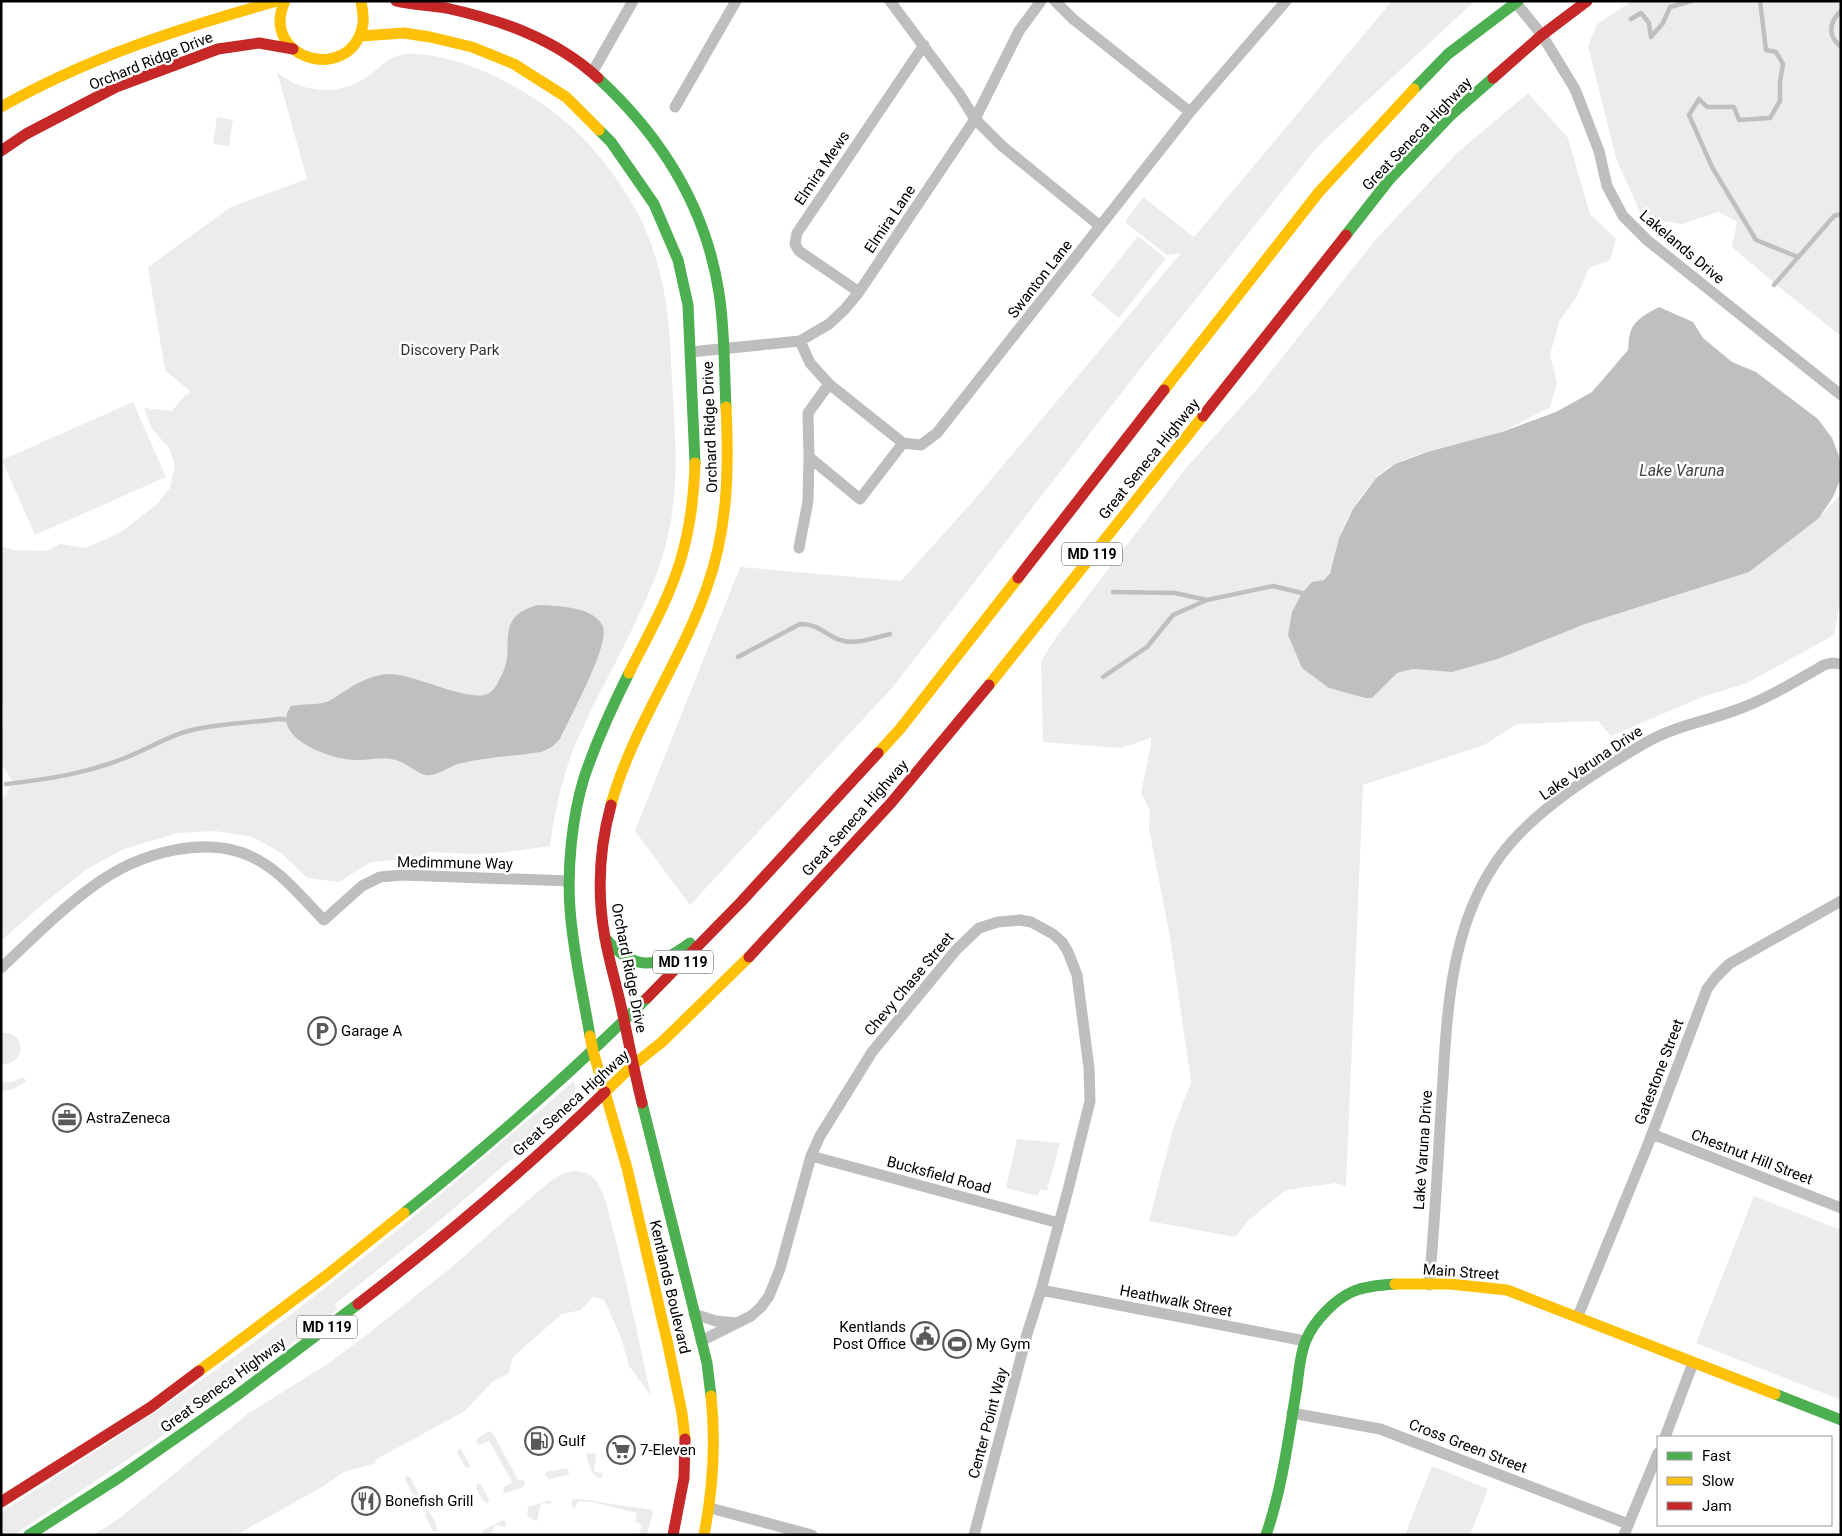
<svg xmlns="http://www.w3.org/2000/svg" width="1842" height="1536" font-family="Roboto,sans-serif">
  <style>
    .green { fill: #ececec }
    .water { fill: #bfbfbf }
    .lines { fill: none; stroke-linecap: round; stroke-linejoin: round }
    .stream { stroke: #bfbfbf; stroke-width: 4.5 }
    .street { stroke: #bebebe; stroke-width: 11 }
    .fast { stroke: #4caf50; stroke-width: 11 }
    .slow { stroke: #ffc107; stroke-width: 11 }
    .jam { stroke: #c62828; stroke-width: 11 }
    .labels { text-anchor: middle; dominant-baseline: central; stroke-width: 5; stroke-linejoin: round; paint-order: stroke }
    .shield { fill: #fff; stroke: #4c4c4c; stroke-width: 1 }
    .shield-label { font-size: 14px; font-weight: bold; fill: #000 }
    .street-label { font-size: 15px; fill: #000; stroke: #fff }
    .park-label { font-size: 15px; fill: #333; stroke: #fff }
    .poi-label { font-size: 15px; fill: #000; stroke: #fff; text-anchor: start }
    .water-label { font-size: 16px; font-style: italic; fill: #444; stroke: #fff }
  </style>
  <rect width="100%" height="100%" fill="#fff"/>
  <path class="green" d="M1392,1h83l-156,144 -179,224 -248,319 -202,217 -55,-74 105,-264 161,14 73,-81 207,-247 -14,2 -42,-33 18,-25 51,40z
    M1632,1h209v335l-56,-44 -53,-45 5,-25 -19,-10 -36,12 -39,-6 -27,-59 -28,-113 9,-22z
    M403,54c58,-4 140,42 179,83 32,34 59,73 73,118 13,40 15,82 17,124 4,70 10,131 -17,199 -22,56 -55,110 -79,165 -14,33 -21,68 -26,103l-51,7 -26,1 -43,-2 -15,6 -44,4 -32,20 -32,-4 -26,-25 -28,-16 -38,-6 -37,2 -54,16 -37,20 -44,35 -42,37v-139l12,-20 -12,-19 2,-55 -2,-1v-161l13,4 32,1 14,-7 26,4 35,-16 35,-27 14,-17 5,-22 -6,-18 -17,-19 -8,-21 28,3 13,-16 6,-3 -26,-22 -17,-103 83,-60 76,-28 -30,-107c24,21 60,24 87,7 16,-10 18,-19 39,-25z
    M1528,93l40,45 22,76 26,25 -6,21 -21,8 -12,28 -18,26 -9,33 7,28 -7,24c-16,8 -31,17 -47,24 -37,15 -101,18 -128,48 -14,16 -29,38 -36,59 -5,15 -4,30 -15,42l5,108 36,10h7l25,-25 16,-4 39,3 46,-13 87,-35 234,-106 22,-24v104l-7,37 -87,48 -45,14 -91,39 -13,-15 -81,3 -33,21 -121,40 -17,401 -10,-3 -50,7 -37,30 -14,17 -86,-16 24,-92 18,-47 -20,-139 -22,-115 1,-17 -9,-18 10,-48v-7l-30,10 -78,-6 -2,-81 16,-25 129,-168 72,-80 119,-150 80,-85z
    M217,117l16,3 -4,26 -16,-2z
    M1138,236l28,22 -47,60 -28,-23z
    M133,402l33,75 -131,58 -33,-75z
    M1,1033c26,-3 26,34 0,31z
    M23,1077l3,4 -12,8 -13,2v-9h11z
    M574,1081l2,8 -26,36 -27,24 -79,68 -109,87 2,6c-105,79 -213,154 -324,225h-12v-23c69,-44 138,-88 205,-135 129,-91 248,-194 368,-296z
    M1017,1139l43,4 -13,48 -7,-2 -2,7 -32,-8z
    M575,1171c10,1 16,2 22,11 9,14 12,35 17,51 14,54 25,109 37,163l-22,-30 -8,-29 -17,-37 -11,-3 -12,13 -19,4 -49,43 -5,17 -15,7 -28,30 -90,49 1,3 -32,9 -22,15 -86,48h-142l27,-18 128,-104 80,-50 39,-29 85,-68 68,-60 32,-27 12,-6z
    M1754,1196l87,34v170l-145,-57z
    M489,1431l4,2 25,47h6l1,4 -2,3 -16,6 -4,-1 1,-5 8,-5 -23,-41 -9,4 -4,-3 2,-4z
    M459,1449h2l9,16v3l-5,-1 -8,-14z
    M589,1453l7,1 -2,18 9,1 -2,5c-11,-2 -12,-14 -15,-24z
    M1432,1466l56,23 -18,46h-65z
    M561,1469h7l1,6 -20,4 -4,-3 1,-4z
    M406,1476l4,1 9,17 -2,3 -3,-1 -9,-16z
    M478,1483l3,1 8,16 -1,4c-6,-2 -11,-13 -12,-19z
    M573,1499h7l72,11 1,3 -6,22h-8l3,-10 -7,-3 2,-9 -45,-11 -14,-1 -3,7h-2l-2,-4z
    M550,1500l1,4 -10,-1 -4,18 -10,-5 1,-9z
    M426,1511c6,2 12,15 11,21l-4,-1 -8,-16z
    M505,1520l1,4 -1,3 -10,-2 -4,10 -10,-3 17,-10z"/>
  <path class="water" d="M1659,307l34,15 10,16 29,24 24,10 62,47 14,19 7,18 2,11v11l-8,19 -14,21 -70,54 -164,52 -87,35 -46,13 -39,-3 -16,4 -25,25h-7l-36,-10 -27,-20 -14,-33 4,-23 10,-19 10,-11 12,-2 6,-7 9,-35 14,-29 23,-31 19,-14 32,-12 75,-20 54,-20 36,-20 36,-42c1,-5 0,-10 2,-16 3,-14 18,-21 29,-27z
    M537,605c19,1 58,1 66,22 7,18 -34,92 -43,112l-8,8 -11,5c-26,4 -53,5 -79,11 -12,2 -24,14 -36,12 -11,-2 -20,-14 -35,-16 -15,-2 -30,3 -46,0 -22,-3 -75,-24 -54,-53 12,-3 26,0 38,-5 5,-2 10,-7 16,-10 13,-9 29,-17 46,-17 24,1 78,28 96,20 6,-2 10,-9 12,-14 4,-7 7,-14 8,-22 2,-13 -2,-28 7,-40 6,-7 15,-10 23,-13z"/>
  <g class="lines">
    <path class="stream" d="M1760,1l6,49 10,2 7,12 -3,18v19l-10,17 -31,2 -5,-13h-27l-8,-8 -10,16 23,52 44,73 42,17
      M1841,11c-13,12 -13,25 0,36
      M1631,19l10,-6 8,10 2,14 12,-14 7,-16 21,-6
      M1774,285l60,-69 7,-2
      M1113,592l62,1 32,7 66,-14 29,7
      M738,657l62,-33c19,0 24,10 40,16 15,5 35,-2 50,-6
      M1103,677l44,-30 26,-32 34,-15
      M6,784c43,-5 78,-10 119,-26 21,-8 41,-21 63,-27 29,-8 62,-8 91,-12l10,1"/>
    <path class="street" d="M890,1l70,94 15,24 27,27 98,80
      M1055,1l18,18 117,93
      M1516,3l26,32 33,54 24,62 8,35 16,30 24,24 194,155
      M593,71l40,-70
      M675,107l61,-106
      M859,292l-60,-41 -4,-7 2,-11 127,-188
      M800,341l10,22 19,21 74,59 18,2 16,-12 253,-321 96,-111
      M690,352l110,-11 29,-17 16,-15 14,-17 116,-173 44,-88 22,-30
      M829,384l-21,29 1,44 51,42 43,-56
      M799,548l9,-47 1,-44
      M1,968c30,-28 58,-57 91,-81 45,-34 120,-57 171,-24 23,14 42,38 61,57l38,-34 18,-9 22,-2 167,6
      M1652,1134l189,74
      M811,1156l248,67
      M1429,1285c6,-63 9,-127 13,-190 5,-79 7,-162 52,-230 33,-51 101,-93 153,-123 28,-16 60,-21 89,-32 31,-11 60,-29 88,-45l8,-2 9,1
      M1041,1290l264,51
      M694,1314l22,7 21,2
      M1578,1316l69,-169 60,-158 9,-12 13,-13 112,-63
      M701,1341l50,-25 10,-9 8,-11 11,-27 31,-113 9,-20 52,-84 84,-102 23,-22 19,-6 22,-2 11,2 22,12 9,8 6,10 9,23 12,93 1,33 -22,89 -27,100 -14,44 -53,201
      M1292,1413l88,16 248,95
      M1665,1437l28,-74
      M710,1508l102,27
      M1624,1535l34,-82"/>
    <path class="fast" d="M598,78c63,58 108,130 121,215 6,38 5,76 7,114
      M1414,89l34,-35 70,-53
      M599,130l12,12 43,62 24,56 10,45 7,158
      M1346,235l43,-55 63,-66 41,-36
      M605,938c30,34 50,31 85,5
      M590,1036c-7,-42 -17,-84 -20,-127 -3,-41 2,-92 14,-131 12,-36 28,-71 45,-105
      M642,1103l65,260 4,33
      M404,1213c85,-68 166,-139 243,-215
      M1775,1394l66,26
      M29,1535l91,-58 116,-81 122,-92
      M1266,1535c16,-46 22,-94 30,-143 3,-17 3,-36 10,-52 8,-19 29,-41 48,-49 13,-5 27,-6 41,-7"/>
    <path class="slow" d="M285,1c-27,58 67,85 78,23 1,-7 -1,-16 -2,-23
      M361,36l43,-3 26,4 42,10 42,17 52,33 33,33
      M1,107c88,-50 179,-79 276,-106
      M1164,390l155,-198 95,-103
      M629,673c18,-36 39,-72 51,-111 10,-32 14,-66 15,-99
      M989,685l214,-269
      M878,753l22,-24 118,-151
      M611,805c21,-77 70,-143 96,-218 21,-58 22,-119 19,-180
      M590,1036l3,15 34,117 41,177 14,68 3,26
      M605,1092l27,-26 30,-24 87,-85
      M1395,1284h55l57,6 268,104
      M199,1371l128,-96 77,-62
      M704,1535c9,-46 12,-92 7,-139"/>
    <path class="jam" d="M396,1c16,4 33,4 50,7 55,12 110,31 152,70
      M1493,78l49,-43 45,-34
      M1,151l25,-17 90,-47 102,-38 41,-6 34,6
      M1203,416l143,-181
      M1018,578l146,-188
      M611,805c-12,44 -14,89 -6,133 4,23 11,45 16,68 7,32 13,65 21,97
      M749,957l142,-154 98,-118
      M647,998l94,-96 137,-149
      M358,1304c86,-66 170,-137 247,-212
      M1,1502l150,-95 48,-36
      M673,1535l11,-57 1,-39"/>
  </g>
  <defs>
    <symbol id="parking-ring" viewBox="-11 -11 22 22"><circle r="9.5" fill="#fff" stroke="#595959" stroke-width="1.5"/><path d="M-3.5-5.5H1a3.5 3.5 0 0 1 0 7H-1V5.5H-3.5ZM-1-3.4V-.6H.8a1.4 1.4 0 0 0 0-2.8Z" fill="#595959"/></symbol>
    <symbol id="office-ring" viewBox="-11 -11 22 22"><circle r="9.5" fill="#fff" stroke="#595959" stroke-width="1.5"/><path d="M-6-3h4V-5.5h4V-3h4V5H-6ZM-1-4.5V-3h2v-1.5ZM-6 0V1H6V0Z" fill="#595959"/></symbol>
    <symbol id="civic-ring" viewBox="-11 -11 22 22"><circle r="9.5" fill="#fff" stroke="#595959" stroke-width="1.5"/><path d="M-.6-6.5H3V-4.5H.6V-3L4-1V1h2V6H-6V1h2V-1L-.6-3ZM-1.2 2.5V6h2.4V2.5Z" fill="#595959"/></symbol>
    <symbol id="stadium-ring" viewBox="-11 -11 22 22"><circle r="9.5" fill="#fff" stroke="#595959" stroke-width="1.5"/><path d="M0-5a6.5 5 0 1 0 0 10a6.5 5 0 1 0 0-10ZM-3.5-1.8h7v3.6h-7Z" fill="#595959"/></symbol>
    <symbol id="fuel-ring" viewBox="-11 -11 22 22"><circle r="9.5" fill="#fff" stroke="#595959" stroke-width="1.5"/><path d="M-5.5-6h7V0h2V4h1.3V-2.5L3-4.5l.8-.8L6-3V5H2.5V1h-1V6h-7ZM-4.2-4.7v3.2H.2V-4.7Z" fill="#595959"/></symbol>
    <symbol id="supermarket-ring" viewBox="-11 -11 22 22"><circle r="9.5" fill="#fff" stroke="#595959" stroke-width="1.5"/><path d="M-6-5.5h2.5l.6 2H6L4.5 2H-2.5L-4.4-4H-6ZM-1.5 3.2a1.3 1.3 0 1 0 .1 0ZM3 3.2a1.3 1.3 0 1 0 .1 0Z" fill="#595959"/></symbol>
    <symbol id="restaurant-ring" viewBox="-11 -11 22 22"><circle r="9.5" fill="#fff" stroke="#595959" stroke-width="1.5"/><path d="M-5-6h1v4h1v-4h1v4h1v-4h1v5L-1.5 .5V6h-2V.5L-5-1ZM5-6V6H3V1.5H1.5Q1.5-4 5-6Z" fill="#595959"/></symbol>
  </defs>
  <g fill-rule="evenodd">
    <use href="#parking-ring" x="306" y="1015" width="32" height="32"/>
    <use href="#office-ring" x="51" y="1102" width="32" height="32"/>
    <use href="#civic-ring" x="909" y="1320" width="32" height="32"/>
    <use href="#stadium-ring" x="941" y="1328" width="32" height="32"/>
    <use href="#fuel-ring" x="523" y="1425" width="32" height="32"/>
    <use href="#supermarket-ring" x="605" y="1434" width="32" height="32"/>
    <use href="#restaurant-ring" x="350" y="1485" width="32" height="32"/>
  </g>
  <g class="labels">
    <g class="shield">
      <rect x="1062" y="542.5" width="60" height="23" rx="4"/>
      <rect x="653" y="950.5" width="60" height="23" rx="4"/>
      <rect x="297" y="1315.5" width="60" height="23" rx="4"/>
    </g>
    <g class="shield-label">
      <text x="1092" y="554">MD 119</text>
      <text x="683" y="962">MD 119</text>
      <text x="327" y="1327">MD 119</text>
    </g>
    <g class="street-label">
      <text transform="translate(151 61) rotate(-22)">Orchard Ridge Drive</text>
      <text transform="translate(1417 134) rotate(-46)">Great Seneca Highway</text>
      <text transform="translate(822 168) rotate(-56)">Elmira Mews</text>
      <text transform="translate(890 219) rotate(-56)">Elmira Lane</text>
      <text transform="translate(1682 247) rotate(40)">Lakelands Drive</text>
      <text transform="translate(1040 279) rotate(-52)">Swanton Lane</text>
      <text transform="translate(710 427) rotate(-92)">Orchard Ridge Drive</text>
      <text transform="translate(1149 459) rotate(-51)">Great Seneca Highway</text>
      <text transform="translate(1591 763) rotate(-34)">Lake Varuna Drive</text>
      <text transform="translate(855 818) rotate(-48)">Great Seneca Highway</text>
      <text transform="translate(455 863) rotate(1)">Medimmune Way</text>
      <text transform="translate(629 968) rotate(79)">Orchard Ridge Drive</text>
      <text transform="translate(909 984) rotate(-50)">Chevy Chase Street</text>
      <text transform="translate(1659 1072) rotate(-69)">Gatestone Street</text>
      <text transform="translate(571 1103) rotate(-42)">Great Seneca Highway</text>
      <text transform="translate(1423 1150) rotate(-86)">Lake Varuna Drive</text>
      <text transform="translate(1752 1157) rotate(21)">Chestnut Hill Street</text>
      <text transform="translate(939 1175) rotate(15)">Bucksfield Road</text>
      <text transform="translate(1461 1272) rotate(4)">Main Street</text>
      <text transform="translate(670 1287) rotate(77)">Kentlands Boulevard</text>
      <text transform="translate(1176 1301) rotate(11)">Heathwalk Street</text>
      <text transform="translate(223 1385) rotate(-36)">Great Seneca Highway</text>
      <text transform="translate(988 1423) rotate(-75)">Center Point Way</text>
      <text transform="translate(1468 1446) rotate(21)">Cross Green Street</text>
    </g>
    <g class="park-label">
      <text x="450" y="350">Discovery Park</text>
    </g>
    <g class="poi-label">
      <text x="341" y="1031">Garage A</text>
      <text x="86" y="1118">AstraZeneca</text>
      <text x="906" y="1327" text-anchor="end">Kentlands<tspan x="906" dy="17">Post Office</tspan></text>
      <text x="976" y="1344">My Gym</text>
      <text x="558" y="1441">Gulf</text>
      <text x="640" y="1450">7-Eleven</text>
      <text x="385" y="1501">Bonefish Grill</text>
    </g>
    <g class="water-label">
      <text x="1682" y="470">Lake Varuna</text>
    </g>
  </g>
  <rect width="1842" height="1536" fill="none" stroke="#000000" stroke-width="5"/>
  <rect x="1657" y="1436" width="175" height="90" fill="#ffffff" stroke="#999999"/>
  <rect x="1667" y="1452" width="25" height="8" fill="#4caf50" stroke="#999999"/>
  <text x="1702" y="1461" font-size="15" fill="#000000">Fast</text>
  <rect x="1667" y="1477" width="25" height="8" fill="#ffc107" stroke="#999999"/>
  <text x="1702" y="1486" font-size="15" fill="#000000">Slow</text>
  <rect x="1667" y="1502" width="25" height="8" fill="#c62828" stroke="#999999"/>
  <text x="1702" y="1511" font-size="15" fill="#000000">Jam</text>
</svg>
